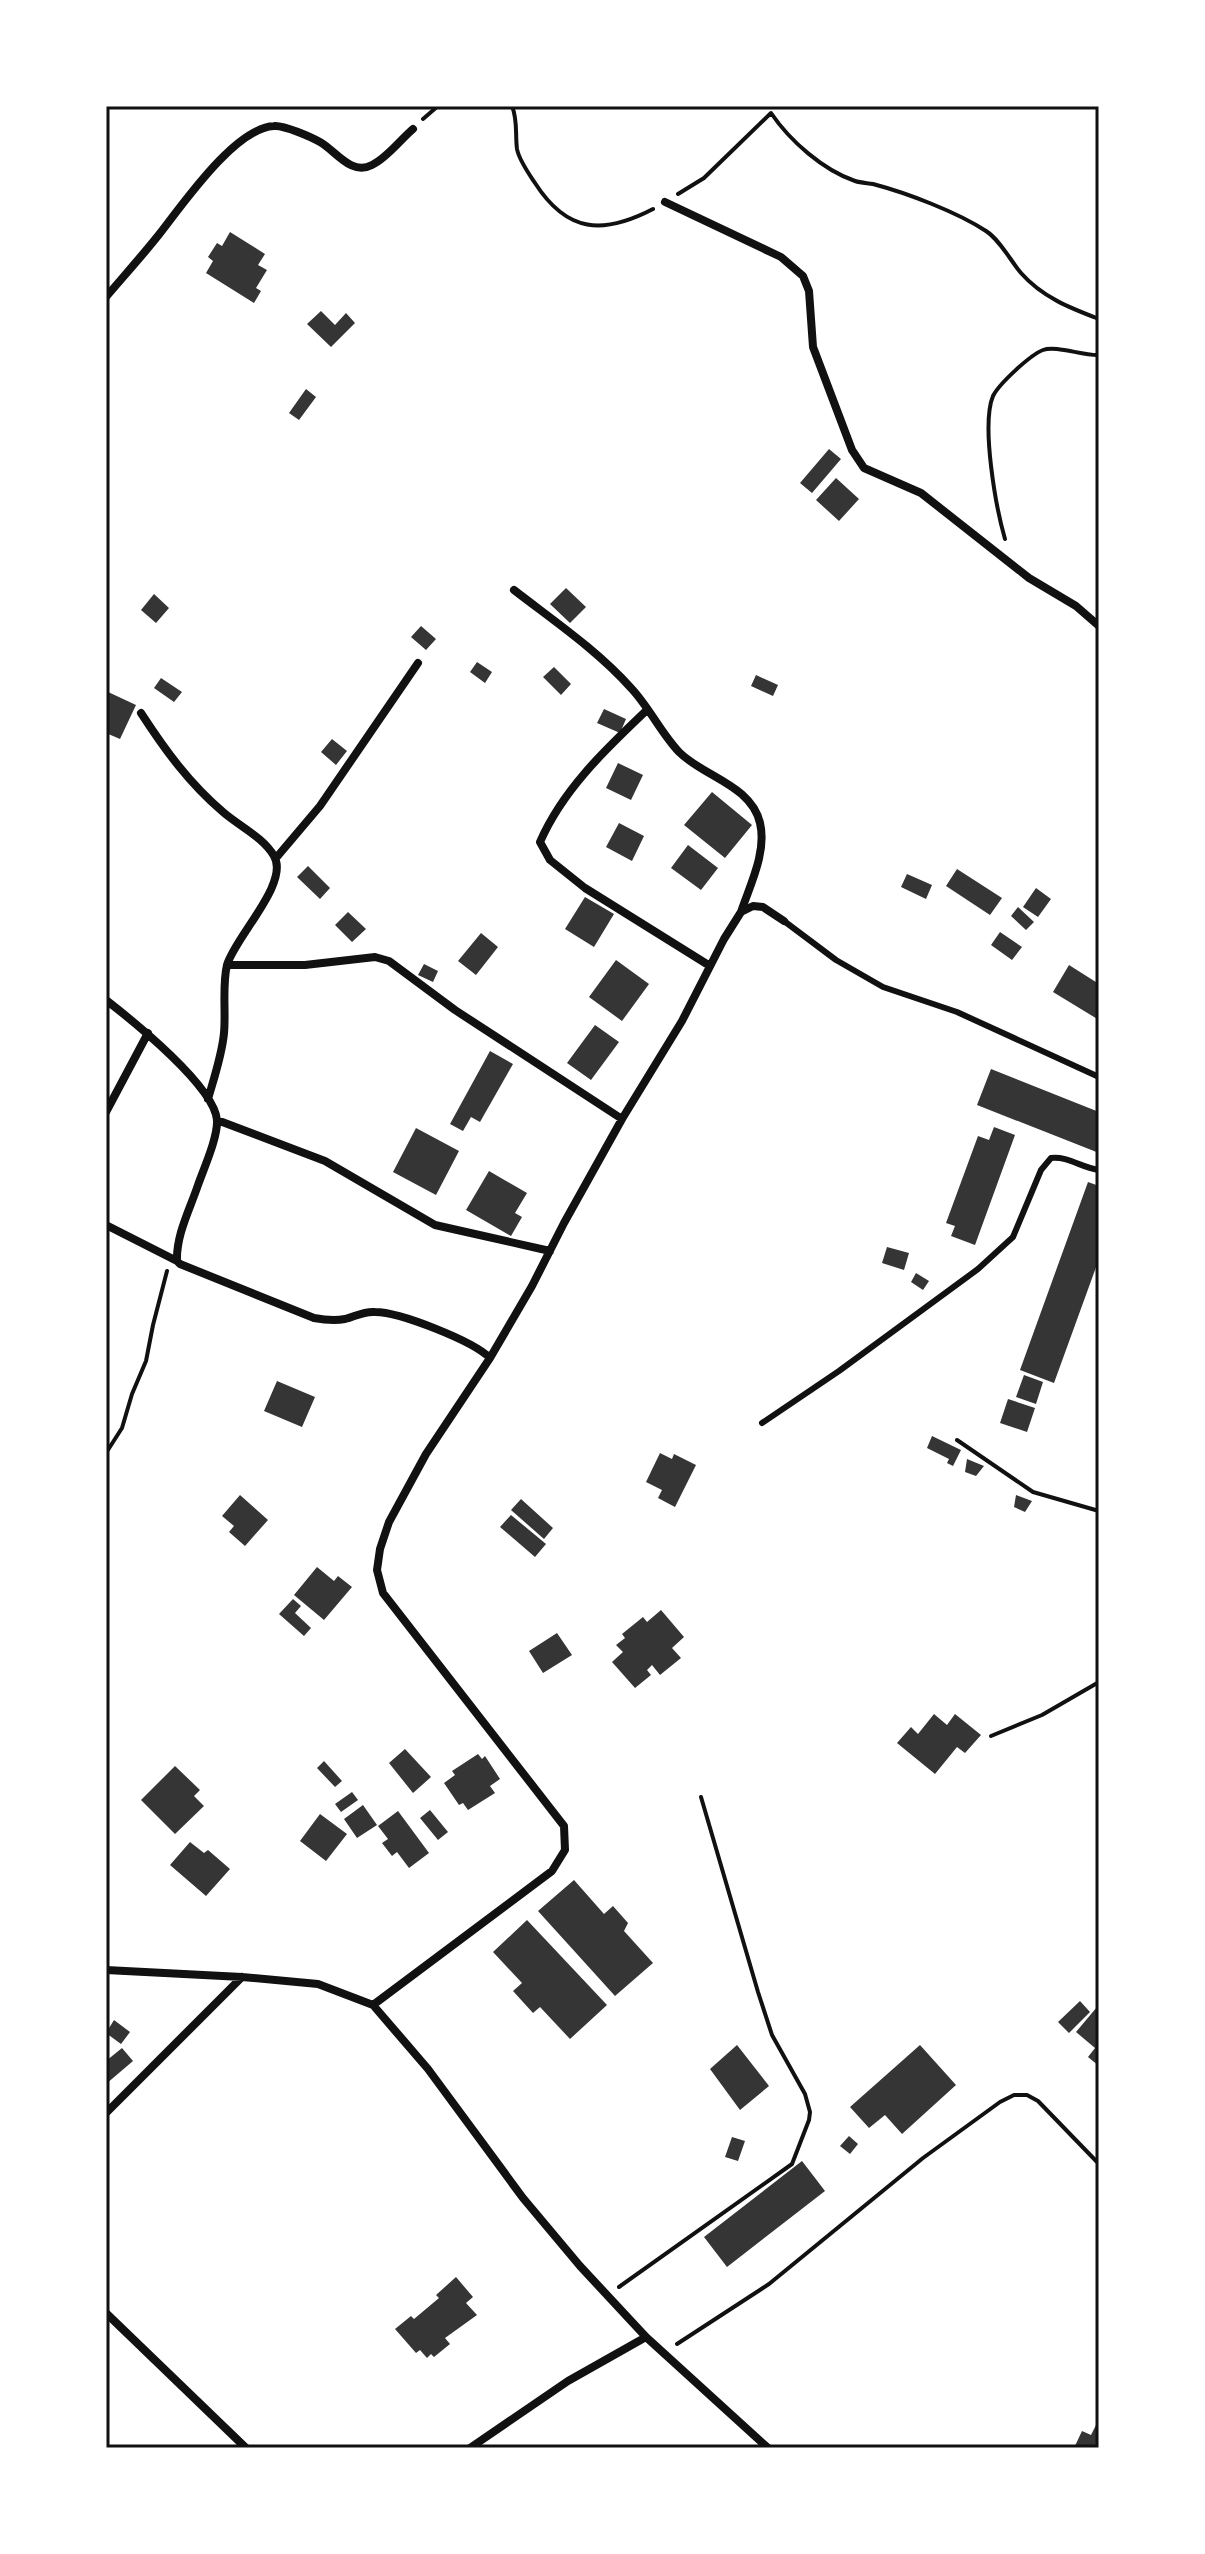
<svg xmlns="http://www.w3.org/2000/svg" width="1205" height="2554" font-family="'Alegreya Sans',sans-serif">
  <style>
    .building { fill: #353535 }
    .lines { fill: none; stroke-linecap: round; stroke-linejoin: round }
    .path { stroke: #111; stroke-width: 4 }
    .service { stroke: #111; stroke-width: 6 }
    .minor { stroke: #111; stroke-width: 8 }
    .neatline { fill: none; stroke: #111; stroke-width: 3 }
  </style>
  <rect width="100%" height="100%" fill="#fff"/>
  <path class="building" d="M230,232l35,22 -7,11 9,5 -11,18 5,3 -7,12 -48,-30 7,-12 -5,-4 9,-14 5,3z
    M321,311l14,14 11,-12 9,10 -24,24 -24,-23z
    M306,389l10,8 -17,23 -10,-7z
    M829,449l12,10 -29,34 -12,-10z
    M836,478l23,21 -20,22 -23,-21z
    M566,588l20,19 -16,16 -20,-19z
    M154,594l15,14 -13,15 -15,-13z
    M421,626l15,13 -10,11 -15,-13z
    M477,662l15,10 -7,11 -15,-11z
    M554,667l17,17 -10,11 -18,-18z
    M756,675l22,10 -5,11 -22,-10z
    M161,678l21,14 -8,10 -20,-14z
    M106,691l30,14 -16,34 -14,-6z
    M604,709l22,10 -6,14 -23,-10z
    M332,739l15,12 -11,14 -15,-13z
    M618,763l25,12 -12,25 -25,-12z
    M712,792l40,33 -27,33 -41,-33z
    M619,823l25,13 -12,25 -26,-14z
    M688,845l30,23 -17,22 -30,-22z
    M308,866l22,22 -10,11 -23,-22z
    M957,869l45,29 -12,17 -44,-29z
    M907,874l25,11 -6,14 -25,-12z
    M1036,888l15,11 -13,18 -15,-10z
    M585,897l29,17 -20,33 -29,-18z
    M1018,907l16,15 -8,8 -15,-14z
    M348,912l18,17 -14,13 -17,-17z
    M1000,932l22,15 -10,13 -21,-15z
    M481,933l17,14 -22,28 -18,-14z
    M616,960l33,24 -27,37 -33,-24z
    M424,964l14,7 -5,11 -15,-7z
    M1069,965l30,19v36l-46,-28z
    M595,1025l24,17 -28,38 -24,-17z
    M490,1051l23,13 -33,58 -9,-5 -8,14 -13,-7z
    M991,1069l108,43v41l-122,-48z
    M994,1127l21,8 -40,110 -24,-9 4,-10 -9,-3 32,-87 11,4z
    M416,1128l43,23 -23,44 -43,-23z
    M489,1171l38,22 -12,20 7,4 -11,19 -45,-26z
    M1088,1182l11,4v73l-45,124 -34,-13z
    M887,1247l22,6 -5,17 -22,-7z
    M916,1273l13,8 -6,9 -12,-8z
    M1024,1375l19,7 -7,22 -20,-7z
    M277,1381l38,16 -13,30 -38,-16z
    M1008,1399l27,9 -8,24 -27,-9z
    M932,1436l29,14 -8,16 -6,-3 2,-4 -22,-11z
    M660,1453l12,6 2,-5 22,11 -21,42 -17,-9 4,-8 -16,-8z
    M967,1459l17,7 -8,10 -11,-4z
    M240,1495l28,25 -23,26 -16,-14 5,-6 -12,-10z
    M1016,1495l16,6 -7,11 -11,-5z
    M521,1499l32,29 -9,11 -33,-29z
    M511,1515l35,29 -11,13 -35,-30z
    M317,1567l17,14 4,-5 14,11 -28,33 -30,-25z
    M293,1599l8,7 -6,7 16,15 -7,8 -25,-22z
    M661,1610l23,27 -12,11 9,10 -21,17 -8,-10 -5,5 4,5 -16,13 -23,-26 11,-10 -7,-7 9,-7 -3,-4 21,-17 4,5z
    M557,1633l15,22 -29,18 -14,-22z
    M934,1714l13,11 8,-11 26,21 -16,18 -8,-6 -22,27 -38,-31 14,-16 7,7z
    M405,1749l26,28 -18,16 -24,-30z
    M478,1754l4,5 3,-3 15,23 -10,7 5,7 -27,17 -5,-7 -4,2 -15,-22 11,-8 -3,-4z
    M324,1761l18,20 -7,6 -18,-19z
    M175,1766l25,24 -6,6 10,10 -29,28 -34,-34z
    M352,1792l6,8 -17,12 -6,-8z
    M363,1805l14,20 -20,13 -13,-19z
    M430,1810l18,22 -10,8 -18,-22z
    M398,1811l31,42 -20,15 -12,-16 -5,4 -10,-13 6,-4 -10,-13z
    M320,1814l27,20 -21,27 -26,-20z
    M190,1842l14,11 4,-3 22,19 -24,27 -36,-31z
    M574,1880l30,34 9,-8 15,17 -4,8 29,32 -38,33 -77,-85z
    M527,1920l80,85 -37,34 -30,-32 -7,6 -20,-22 9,-8 -29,-31z
    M1080,2001l10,11 -21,21 -11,-11z
    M1097,2007l2,2v57l-11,-9 7,-9 -19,-16z
    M114,2020l16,12 -9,12 -15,-11z
    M737,2045l32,41 -29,24 -30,-41z
    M920,2045l36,40 -54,49 -17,-19 -16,13 -19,-21z
    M122,2048l11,13 -27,23v-23z
    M849,2136l9,8 -8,10 -10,-8z
    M732,2137l13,4 -7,20 -13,-4z
    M802,2161l23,30 -98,76 -23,-30z
    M456,2277l17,20 -7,6 11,12 -32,23 5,6 -16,13 -3,-3 -4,4 -7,-8 -4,3 -21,-24 16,-13 3,3 25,-21 -3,-3z
    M1099,2419v29h-25l8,-17 9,4z"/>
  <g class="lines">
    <path class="path" d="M512,106c6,15 3,28 5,43 2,11 12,25 18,34 32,50 68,52 118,26
      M423,119l15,-13
      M678,194l26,-16 67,-65c19,28 52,57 84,68 6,2 13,2 18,3 34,9 84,28 113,47 14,9 24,29 35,42 21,24 49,35 78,46
      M1005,539c-9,-31 -24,-114 -12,-143 6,-12 37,-41 50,-46 13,-5 40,6 56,5
      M957,1440l76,52 66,19
      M106,1453l16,-25 10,-34 14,-33 7,-36 14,-54
      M991,1736l51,-21 57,-33
      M619,2287l173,-123 17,-44 1,-8 -5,-18 -33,-59 -14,-43 -57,-195
      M677,2344l92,-60 154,-126 77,-56 14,-7h13l11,6 61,63"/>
    <path class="service" d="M784,921l52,39 47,27 74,25 142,65
      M762,1423l77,-52 139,-102 35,-32 28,-67 10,-12c17,-2 31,10 48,12"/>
    <path class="minor" d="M665,202l116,55 22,19 6,15 4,56 39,103 12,18 57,25 108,85 47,28 23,20
      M106,297c17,-20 35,-40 51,-60 24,-30 77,-109 117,-111 10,-1 37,11 46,16 16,9 31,34 52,23 15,-7 28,-25 41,-36
      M514,590c40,31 83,60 117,98 18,19 30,45 48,64 25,25 72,33 81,71 7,29 -10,62 -19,89
      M647,710c-41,39 -84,79 -107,132l10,18 35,28 125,78
      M141,713c24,37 48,70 82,99 16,14 40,25 51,44 16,27 -39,81 -47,109 -5,20 -1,47 -3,68 -2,22 -10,45 -16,66
      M276,858l44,-52 98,-143
      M227,965h78l70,-8 14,4 66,49 167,109
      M106,1000c27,21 108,86 111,120 1,17 -13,48 -19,65 -8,24 -22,50 -21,76l3,3 134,54c11,2 20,3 31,1 11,-3 19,-8 30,-7 25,0 98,29 115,46
      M106,1112l42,-79
      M217,1120l108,41 110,64 115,26
      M106,1225l71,36
      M106,1970l136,7 76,7 55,21 55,64 95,129 57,68 66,71 122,111
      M373,2005l179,-134 13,-21 -1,-24 -181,-233 -6,-23 3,-21 9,-27 37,-68 64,-96 42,-72 32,-63 58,-104 60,-98 42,-82 17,-27 12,-6 10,1 21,14
      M106,2113l136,-136
      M106,2313l140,135
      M470,2448l98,-67 78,-44"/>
  </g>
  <rect width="1205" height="2554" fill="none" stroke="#ffffff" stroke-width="216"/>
  <rect x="108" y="108" width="989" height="2338" class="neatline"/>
</svg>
